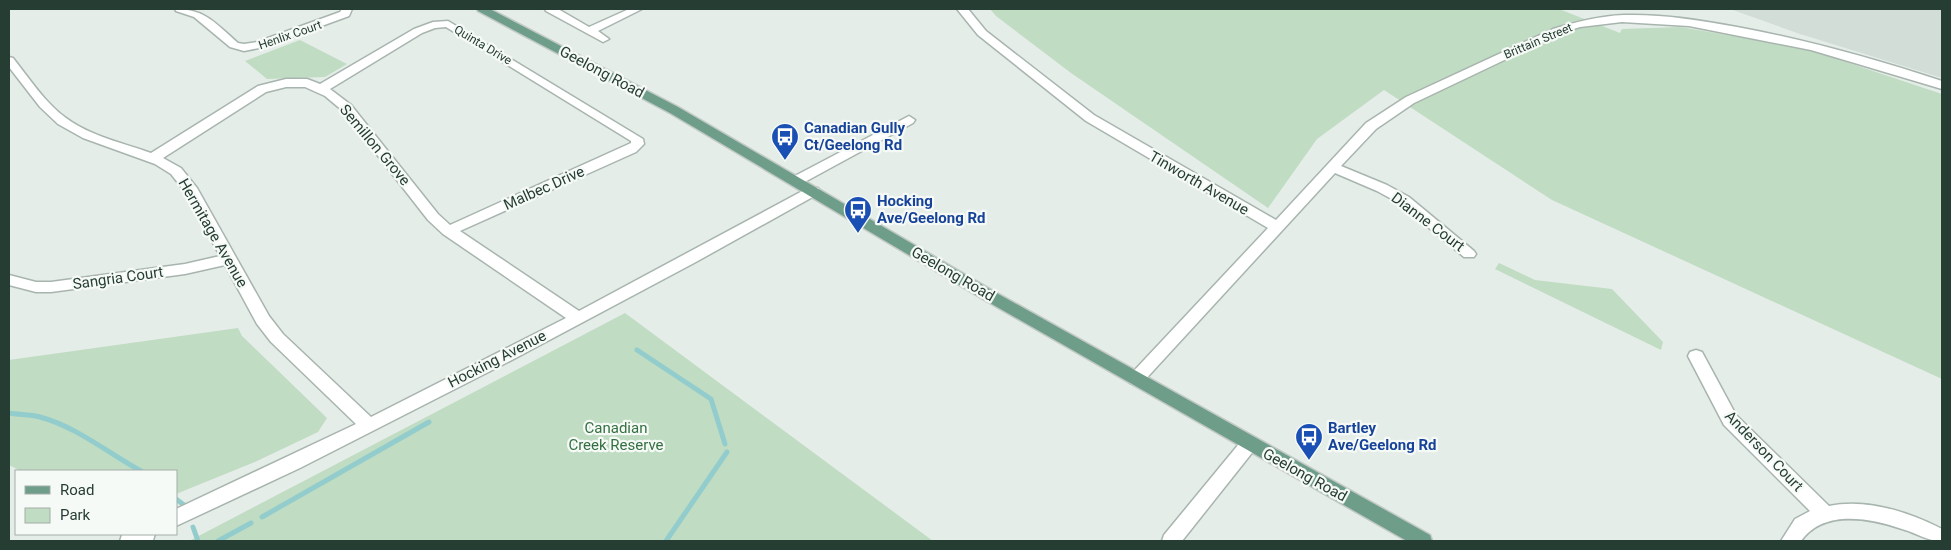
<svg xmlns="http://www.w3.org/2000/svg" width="1951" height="550" font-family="Roboto,sans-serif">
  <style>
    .built { fill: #d3ddd7 }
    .green { fill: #c0dcc3 }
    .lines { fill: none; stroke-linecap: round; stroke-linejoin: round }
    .stream { stroke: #93cccc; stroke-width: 5 }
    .minor-casing { stroke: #a8b5ae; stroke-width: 3 }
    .major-casing { stroke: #c2c9c6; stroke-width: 3 }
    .minor { fill: #fff; fill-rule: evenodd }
    .major { fill: #6e9e8a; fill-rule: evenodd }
    .labels { text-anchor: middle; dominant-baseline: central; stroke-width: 4.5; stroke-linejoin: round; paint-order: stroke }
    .far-street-label { font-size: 12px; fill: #263d33; stroke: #f6faf7 }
    .street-label { font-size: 15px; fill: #263d33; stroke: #f6faf7 }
    .transit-label { font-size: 15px; font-weight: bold; fill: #164399; stroke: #f6faf7; text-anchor: start }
    .park-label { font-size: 15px; fill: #347041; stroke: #f6faf7 }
  </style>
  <rect width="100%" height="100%" fill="#e5ede8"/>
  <path class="built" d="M1730,9h212v69l-142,-44z"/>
  <path class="green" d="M990,9h569l61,24 2,-4 58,-2 124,21 138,46v285l-390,-179 -168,-110 -67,49 -49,69 -197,-135 -75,-57z
    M300,40l47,24 -22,13 -58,2 -22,-18z
    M1499,263l36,17 77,9 51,53 -2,8 -166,-81z
    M625,313l308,228h-744z
    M238,328l4,8 85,82 -9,14 -61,29 -81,33v-23h-155l-12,-6v-105z"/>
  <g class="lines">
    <path class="stream" d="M637,350l74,49 14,45
      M9,413c10,2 21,1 31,4 37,10 68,36 101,54
      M176,499l8,6
      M262,517l167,-95
      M193,527l5,14
      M218,541l33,-18
      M666,541l61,-89"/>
    <defs>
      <path id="minor" d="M175,9c31,0 41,15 63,34l6,1 13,-2 83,-30 2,-3h10l-3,7 -85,31 -20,4 -14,-4 -36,-30 -18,-6z
        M545,9h13l31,18 40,-18h13l-44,22 11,8 -6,3 -57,-31z
        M957,9h11l18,22 108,84 182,105 90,-97 40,-26 147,-68c23,-7 46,-13 71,-14 38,-1 75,5 113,12 70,13 138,32 205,54v8l-131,-39 -122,-24 -67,-4 -42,5 -19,6 -147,70 -38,26 -35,37 46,19 22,12 65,54 2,3 -2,3h-10l-65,-54 -22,-12 -42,-18 -193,210 -6,2 -6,-2 -2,-4 2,-4 138,-147 -182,-107 -108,-86z
        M448,21l195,118 1,5 -8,8 -176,79 119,80 229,-123h10l2,3 -2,3 -124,69 -188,100 -206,105 -124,58v-17l180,-85 -85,-82 -14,-18 -32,-59 -40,9 -134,18h-15l-27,-7v-10l27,7h15l134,-18 35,-8 -34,-63 -15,-19 -16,-10 -72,-26 -25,-14 -18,-17 -31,-40v-10l4,1c16,20 32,45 53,60 24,18 57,25 85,35l107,-67 28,-7h21l13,5 94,-55 19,-7zM446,27l185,114v2l-181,82 -12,-11 -87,-109 -21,-16 92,-56 13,-5zM286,87h19l20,9 18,15 85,109 15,14 123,84 -195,99 -88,-83 -14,-18 -72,-128 -16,-20 -18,-10 103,-66z
        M909,116l6,4 -2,3 -112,61 -5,1 -7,-4 2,-3z
        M1696,350l6,2 34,63 93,91c37,-8 80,6 113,23v12c-16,0 -25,-8 -40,-12 -33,-11 -78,-20 -101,12h-20l14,-22 15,-8 -86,-86 -36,-69 2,-4z
        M1249,437l6,2 3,5 -3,5 -73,92h-20l2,-6 79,-96z
        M126,534h29l-2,6 -4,1h-29l2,-6z"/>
      <path id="major" d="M477,9h13l188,98 315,184 437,244 2,6h-25l-424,-242 -313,-186 -192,-102z"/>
    </defs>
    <use href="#minor" class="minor-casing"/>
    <use href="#major" class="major-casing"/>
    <use href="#minor" class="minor"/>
    <use href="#major" class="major"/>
  </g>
  <defs>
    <symbol id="bus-pin" viewBox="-11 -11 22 30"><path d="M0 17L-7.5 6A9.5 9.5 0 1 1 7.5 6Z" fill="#1a4fb4" stroke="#f6faf7"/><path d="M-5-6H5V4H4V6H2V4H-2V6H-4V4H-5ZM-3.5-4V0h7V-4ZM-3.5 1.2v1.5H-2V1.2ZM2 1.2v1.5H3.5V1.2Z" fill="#fff"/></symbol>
  </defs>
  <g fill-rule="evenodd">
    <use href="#bus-pin" x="769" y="121" width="32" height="43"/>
    <use href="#bus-pin" x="842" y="194" width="32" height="43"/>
    <use href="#bus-pin" x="1293" y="421" width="32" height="43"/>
  </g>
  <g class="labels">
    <g class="far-street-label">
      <text transform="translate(290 35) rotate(-19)">Henlix Court</text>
      <text transform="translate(1538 41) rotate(-23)">Brittain Street</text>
      <text transform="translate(483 45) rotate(31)">Quinta Drive</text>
    </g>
    <g class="street-label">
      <text transform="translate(602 72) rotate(28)">Geelong Road</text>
      <text transform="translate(375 145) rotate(50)">Semillon Grove</text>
      <text transform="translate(1199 183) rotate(30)">Tinworth Avenue</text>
      <text transform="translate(544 188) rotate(-24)">Malbec Drive</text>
      <text transform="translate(1428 222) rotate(37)">Dianne Court</text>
      <text transform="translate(213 233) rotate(60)">Hermitage Avenue</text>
      <text transform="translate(953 274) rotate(30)">Geelong Road</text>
      <text transform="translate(118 278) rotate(-8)">Sangria Court</text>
      <text transform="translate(497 359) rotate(-27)">Hocking Avenue</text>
      <text transform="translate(1764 451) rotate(46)">Anderson Court</text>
      <text transform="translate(1305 475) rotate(29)">Geelong Road</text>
    </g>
    <g class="transit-label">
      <text x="804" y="128">Canadian Gully<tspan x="804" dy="17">Ct/Geelong Rd</tspan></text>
      <text x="877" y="201">Hocking<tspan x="877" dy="17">Ave/Geelong Rd</tspan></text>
      <text x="1328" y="428">Bartley<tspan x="1328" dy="17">Ave/Geelong Rd</tspan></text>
    </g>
    <g class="park-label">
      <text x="616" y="428">Canadian<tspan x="616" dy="17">Creek Reserve</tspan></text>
    </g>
  </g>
  <rect width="1951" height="550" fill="none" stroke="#263d33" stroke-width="20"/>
  <rect x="15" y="470" width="162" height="65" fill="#f6faf7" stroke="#a3aea9"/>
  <rect x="25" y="486" width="25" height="8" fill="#6e9e8a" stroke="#a3aea9"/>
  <text x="60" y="495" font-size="15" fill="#263d33">Road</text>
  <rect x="25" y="508" width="25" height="15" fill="#c0dcc3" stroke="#a3aea9"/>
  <text x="60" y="520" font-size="15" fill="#263d33">Park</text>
</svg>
